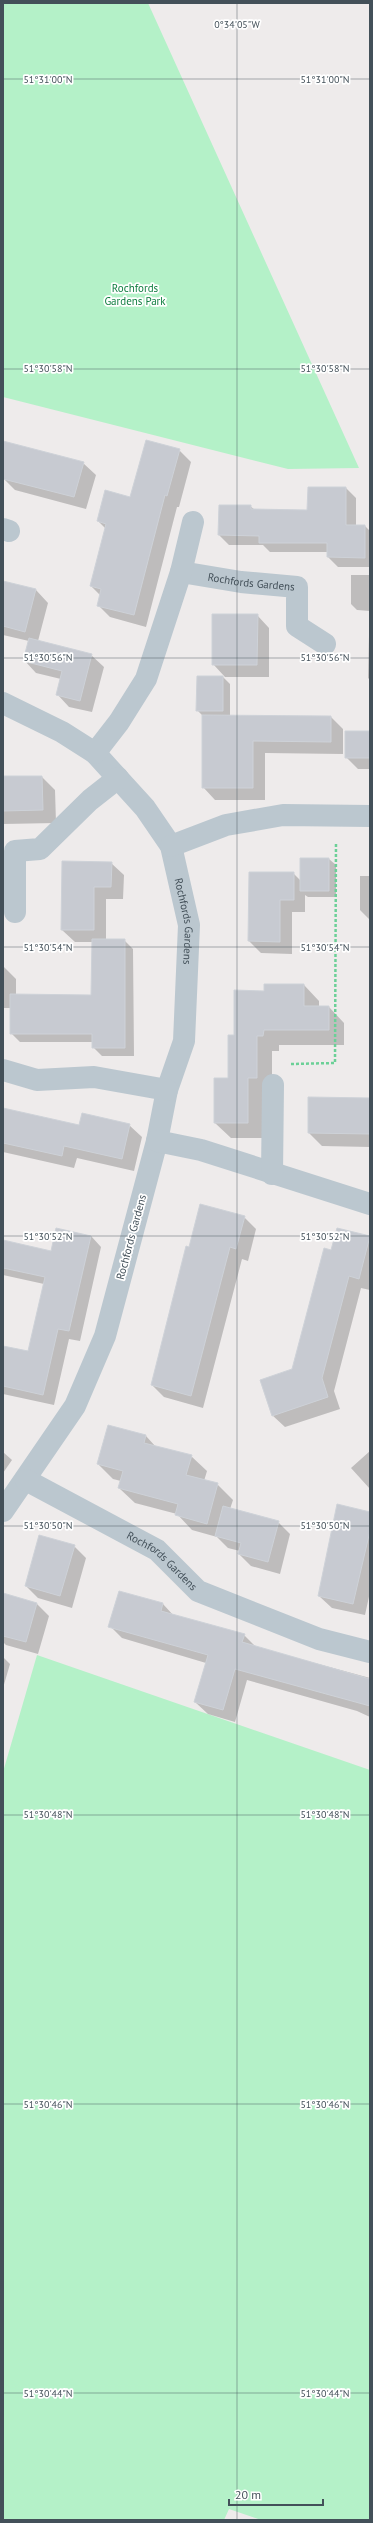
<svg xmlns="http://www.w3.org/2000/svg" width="373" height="2523" font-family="'PT Sans',sans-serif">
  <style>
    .green { fill: #b4f1c8 }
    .shadow { fill: #0003 }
    .building { fill: #c7cad1; stroke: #ced2d8 }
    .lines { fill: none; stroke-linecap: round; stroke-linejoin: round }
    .path { stroke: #6bd097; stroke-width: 2.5; stroke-dasharray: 3 2; stroke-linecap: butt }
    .minor { stroke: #bbc7cf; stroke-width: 22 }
    .ticks { fill: none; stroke: #435059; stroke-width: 1; stroke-opacity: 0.45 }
    .labels { text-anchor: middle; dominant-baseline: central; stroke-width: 3.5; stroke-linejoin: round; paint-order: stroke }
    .park-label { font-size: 11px; fill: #107e40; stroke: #fff }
    .street-label { font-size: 11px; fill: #435059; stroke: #fff }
    .ticks-label { font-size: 10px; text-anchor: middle; fill: #435059; stroke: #fff; stroke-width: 3.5; stroke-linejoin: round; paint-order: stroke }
  </style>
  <rect width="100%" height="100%" fill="#eeebeb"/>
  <path class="green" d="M3,3h145l211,465 -71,1 -285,-72z
    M37,1655l333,115v750h-109l-32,-11 -5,11h-221v-748z"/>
  <path class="shadow" d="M3,442l80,21 13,12 -10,34 -71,-19 -12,-12z
    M179,450l12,12 -12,45h-2l-31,120 -36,-10 -12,-12 3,-9 -10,-10 15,-57 -8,-8 33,-23z
    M346,488l10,10v28h9l5,5v36h-32l-10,-10v-5h-58l-7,-7h-34l-10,-10 31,-29 5,4 53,1z
    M351,575h19v36l-13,-1 -6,-6z
    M3,582l33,8 12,13 -10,38 53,14 13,12 -12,45 -23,-5 -12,-13 4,-15 -25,-6 -12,-13 5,-19 -26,-6z
    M257,615l12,13v49h-44l-12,-13z
    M369,635h1v45l-2,-2z
    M198,677h25l7,7v32l101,1 12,12v25l-78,-1v47h-50l-12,-13v-71l-6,-6z
    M370,732v37h-12l-12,-12z
    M3,777h39l13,13 1,33 -53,1z
    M329,859l7,6v32h-28l-3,-2v17h-13v42l-31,-1 -12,-12 44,-68 8,8z
    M63,862l48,1 13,12 -1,24h-17v41h18l9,9 1,107h-32l-9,-9v-5h-73l-9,-9v-25h-8v-42l13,13v16l76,1 1,-54h-18l-13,-12z
    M360,876h10v44l-10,-10z
    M304,985l15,16v6h10l15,16v22h-65v6h-7v42l-9,45h-32l-16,-15 14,-44 6,-43 30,-44z
    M370,1099v48l-48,-1 -13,-13z
    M3,1109l77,17 49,-1 13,12 -8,34 -57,-13 -3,10 -71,-16z
    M244,1217l12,12 -8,32 -6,-2 -39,149 -39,-11 -12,-12 38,-137z
    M91,1236l10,11 -21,94 -11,-2 -15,66 -51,-11v-47l26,5 15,-68 -41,-9v-34l49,11z
    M369,1237l1,53 -9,-2 -27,103 6,18 -55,18 -13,-12 21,-45 39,-119z
    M146,1436l10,11 35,9 16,15 -3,10 13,3 16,16 -3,9 48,13 12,12 -10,40 -29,-8 -12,-12 1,-3 -12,-3 -11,-11 -25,-7 -15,-16 -42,-11 -16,-15 2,-7 -8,-2 -15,-15z
    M370,1451v38l-19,-21z
    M3,1452l9,8 -9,13z
    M338,1505l32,8v79l-5,23 -33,-7 -13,-12z
    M74,1546l12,12 -14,50 -34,-10 -12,-12z
    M119,1592l44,12 11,12 70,19 12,12 114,31v39l-13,-6 -110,-31 -12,42 -27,-8 -13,-12 11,-39 -84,-25 -12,-12z
    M3,1598l34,6 12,12 -11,38 -32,-9 -3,-3z
    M3,1657l7,7 -7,24z"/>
  <path class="building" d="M146,440l34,9 -13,47 -2,-1 -31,120 -37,-9 4,-17 -11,-3 16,-62 -9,-3 8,-31 25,7z
    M3,441l81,21 -10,35 -71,-18z
    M308,487h38v38h19v33l-38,-1v-14h-68v-7l-41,-1 1,-30h32v4l56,1z
    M3,581l33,8 -11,43 -22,-6z
    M212,614h46l-1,51h-45z
    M29,638l63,16 -12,47 -24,-6 6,-24 -39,-10z
    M197,676h26v35h-27z
    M202,715l129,1v26l-78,-1v47h-51z
    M345,731h25v27h-25z
    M3,776h39l1,34 -40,1z
    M300,858h29v33h-29z
    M62,861l50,1 -1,25h-17v43h-33z
    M249,872h45v28h-14v42l-32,-1z
    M92,939h33v109h-33v-14h-82v-40l81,1z
    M264,984h40v22h25v24h-65l-1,6h-6v42h-9v45h-34v-45h14v-43h6v-45l30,1z
    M308,1097l62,1v36l-62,-1z
    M3,1108l76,17 3,-12 48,11 -8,35 -58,-13 -2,10 -59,-13z
    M200,1204l45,12 -9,33 -6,-2 -39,149 -40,-11 35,-139 3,1z
    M56,1228l35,8 -22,95 -11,-2 -15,66 -40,-9v-40l25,5 17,-74 -42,-9v-28l48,11z
    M337,1228l33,8 -11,43 -10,-3 -27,102 6,19 -56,19 -12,-36 32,-11 32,-121 7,2z
    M108,1425l38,10 -2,8 48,12 -6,20 32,8 -11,41 -32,-9 3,-11 -60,-16 5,-17 -26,-7z
    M337,1504l33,8v19l-17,73 -35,-8z
    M223,1506l56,15 -11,41 -30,-8 3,-11 -26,-7z
    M39,1535l36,10 -15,51 -35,-10z
    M119,1591l44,12 -2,8 84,23 -3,8 128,37v27l-135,-37 -12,41 -29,-8 14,-47 -100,-28z
    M3,1593l34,10 -11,39 -23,-6z"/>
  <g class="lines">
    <path class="path" d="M291,1064l44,-1 1,-221"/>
    <g class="minor">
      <path d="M3,529l6,2"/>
      <path id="s1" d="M181,572l60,10 56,5v39l28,18"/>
      <path id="s2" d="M3,703l59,29 33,21 50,55 26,38 18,79 -5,116 -17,49 -10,51 -52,195 -30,70 -72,105"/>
      <path d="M95,753l24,-31 27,-43 35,-107 12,-50"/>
      <path d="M171,846l55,-21 57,-10 87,1"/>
      <path d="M15,912v-61l25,-2 50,-49 28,-22"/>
      <path d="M3,1070l34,10 57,-3 73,13"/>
      <path d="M157,1141l44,9 169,54"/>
      <path d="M272,1174l1,-89"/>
      <path id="s3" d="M26,1480l131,70 41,41 121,48 51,13"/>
    </g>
  </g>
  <path class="ticks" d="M237,3v2517M3,79h367M3,369h367M3,658h367M3,947h367M3,1236h367M3,1526h367M3,1815h367M3,2104h367M3,2393h367"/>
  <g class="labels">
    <g class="park-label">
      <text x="135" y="288">Rochfords<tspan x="135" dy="13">Gardens Park</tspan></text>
    </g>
    <g class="street-label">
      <text stroke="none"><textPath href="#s1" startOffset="71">Rochfords Gardens</textPath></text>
      <text stroke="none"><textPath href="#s2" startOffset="302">Rochfords Gardens</textPath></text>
      <text transform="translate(131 1237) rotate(-75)">Rochfords Gardens</text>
      <text stroke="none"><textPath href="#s3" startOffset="159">Rochfords Gardens</textPath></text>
    </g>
  </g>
  <g class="ticks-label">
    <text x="237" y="28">0°34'05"W</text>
    <text x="48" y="83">51°31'00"N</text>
    <text x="325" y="83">51°31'00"N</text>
    <text x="48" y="372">51°30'58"N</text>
    <text x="325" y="372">51°30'58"N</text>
    <text x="48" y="661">51°30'56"N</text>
    <text x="325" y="661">51°30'56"N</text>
    <text x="48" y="951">51°30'54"N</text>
    <text x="325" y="951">51°30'54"N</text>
    <text x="48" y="1240">51°30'52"N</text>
    <text x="325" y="1240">51°30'52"N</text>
    <text x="48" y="1529">51°30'50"N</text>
    <text x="325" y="1529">51°30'50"N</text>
    <text x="48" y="1818">51°30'48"N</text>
    <text x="325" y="1818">51°30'48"N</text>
    <text x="48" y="2108">51°30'46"N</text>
    <text x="325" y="2108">51°30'46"N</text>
    <text x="48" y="2397">51°30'44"N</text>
    <text x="325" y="2397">51°30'44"N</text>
  </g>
  <rect width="373" height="2523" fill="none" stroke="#435059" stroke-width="8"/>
  <path d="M229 2499v6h94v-6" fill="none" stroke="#435059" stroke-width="2"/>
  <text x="235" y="2499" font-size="12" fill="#435059" stroke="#ffffff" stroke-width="3" paint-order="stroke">20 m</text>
</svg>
